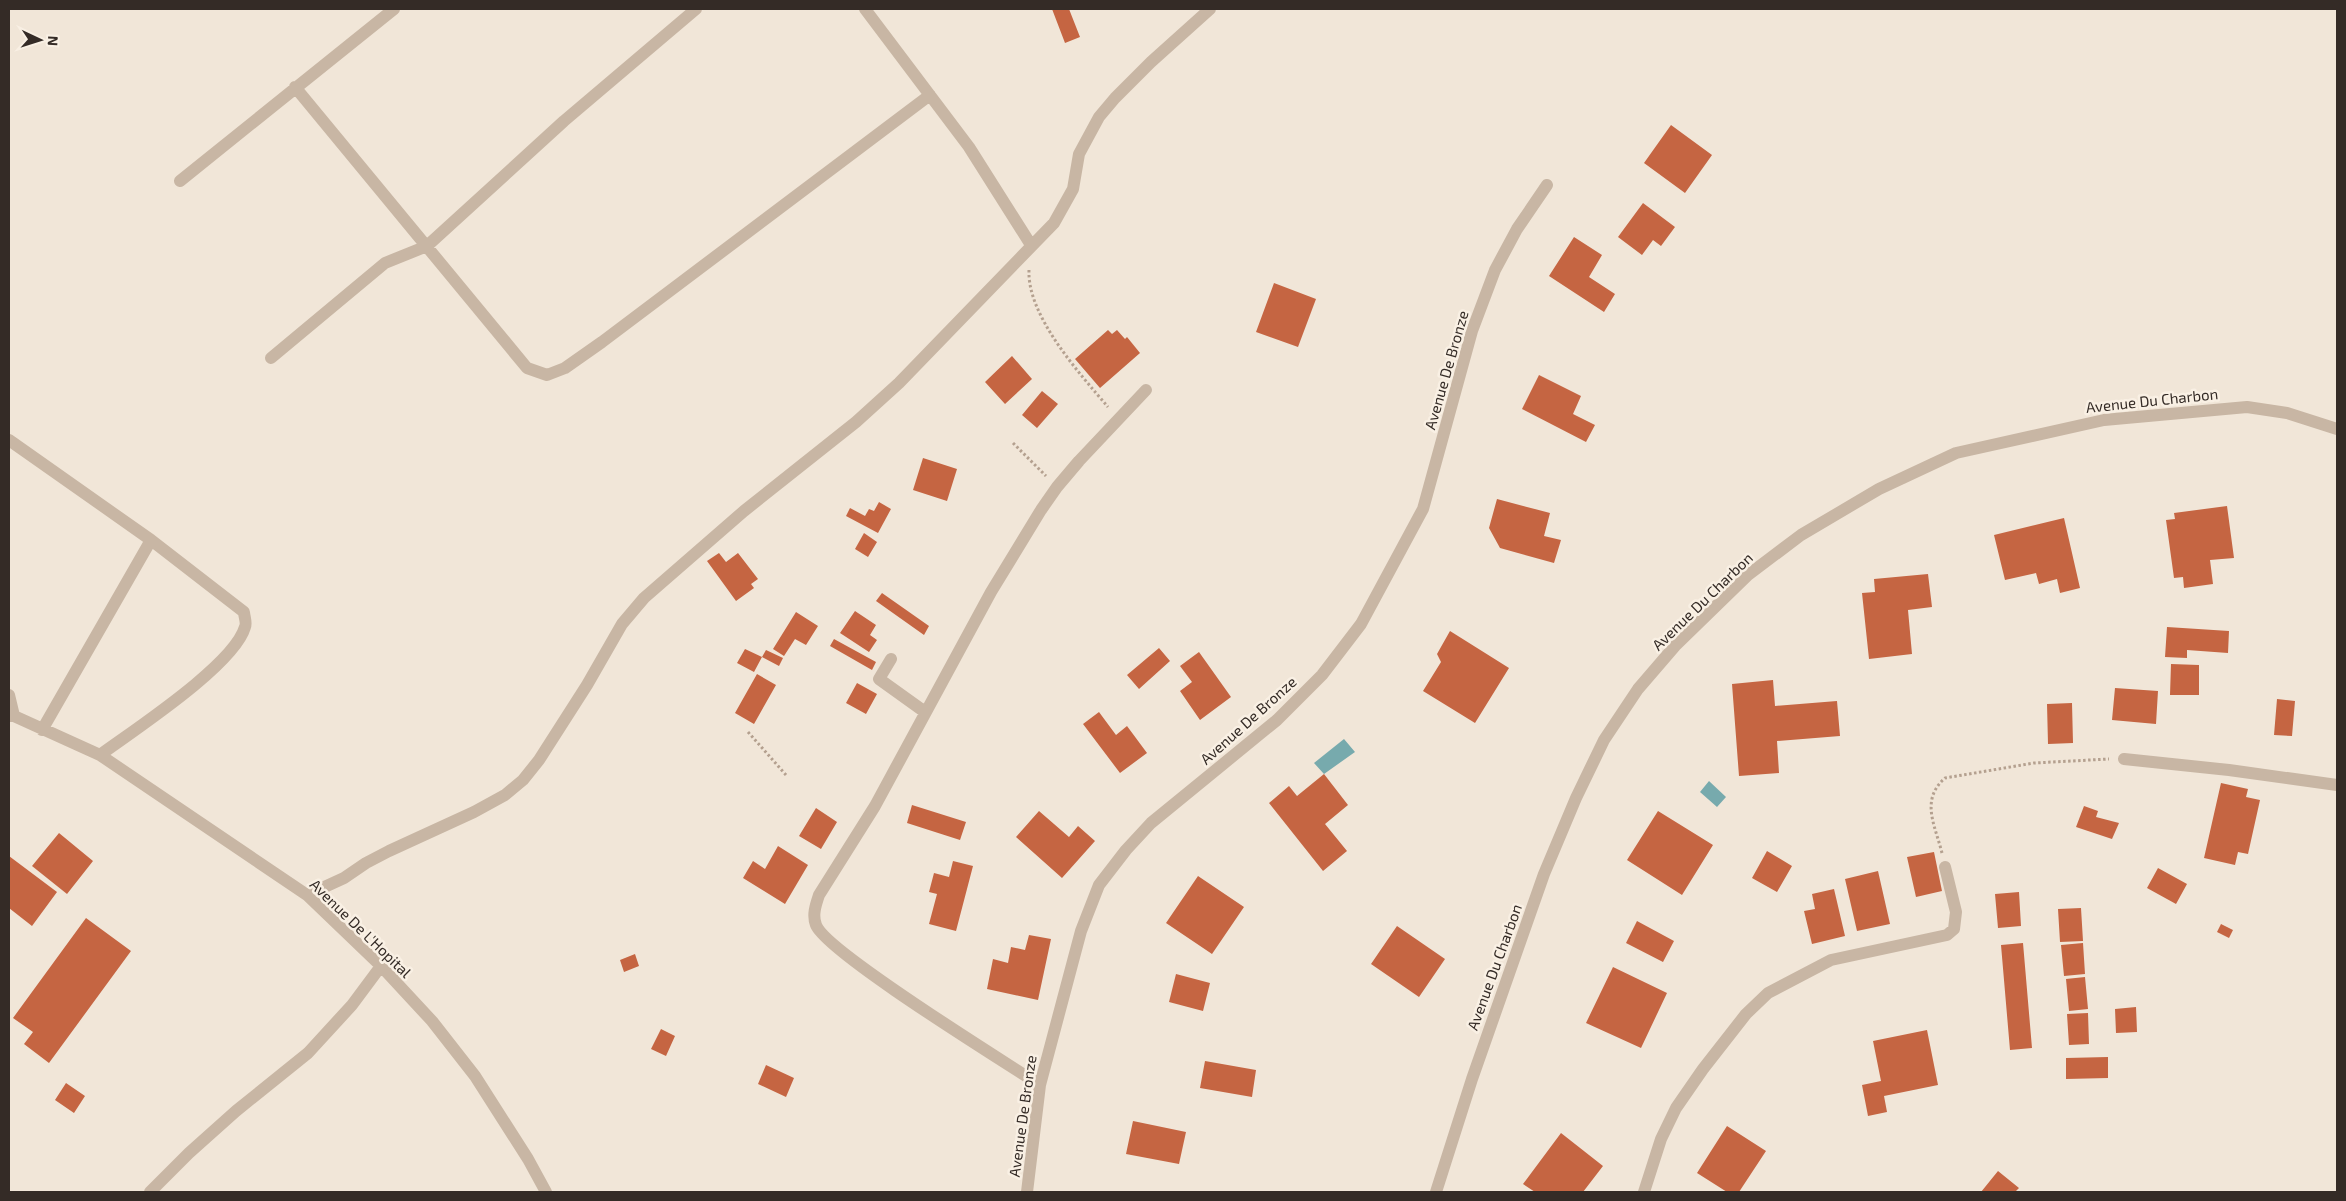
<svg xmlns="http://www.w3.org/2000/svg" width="2346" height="1201" font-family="'Exo 2',sans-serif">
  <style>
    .water { fill: #77aaad }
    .building { fill: #c56542 }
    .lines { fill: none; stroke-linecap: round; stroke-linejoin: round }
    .path { stroke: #b4a08f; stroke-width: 3; stroke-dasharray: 2.5 2.5; stroke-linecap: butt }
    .minor { stroke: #c8b6a4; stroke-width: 12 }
    .labels { text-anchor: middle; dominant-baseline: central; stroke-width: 5; stroke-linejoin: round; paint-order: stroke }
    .street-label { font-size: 15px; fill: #342b26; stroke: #f9f0e4 }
  </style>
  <rect width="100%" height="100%" fill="#f1e6d8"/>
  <path class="water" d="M1344,739l11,13 -31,22 -10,-11z
    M1709,781l17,16 -9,10 -17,-15z"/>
  <path class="building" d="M1052,9h17l11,28 -15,6z
    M1671,125l41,30 -27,38 -41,-30z
    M1643,203l32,24 -14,19 -8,-6 -11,15 -24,-18z
    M1574,237l28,18 -13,22 26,17 -11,18 -55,-36z
    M1274,283l42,16 -18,48 -42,-15z
    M1108,330l4,4 5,-4 8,9 2,-2 13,16 -40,35 -25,-29z
    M1012,356l20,23 -27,25 -20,-22z
    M1539,375l42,21 -8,18 22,11 -9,17 -64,-33z
    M1042,391l16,13 -21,24 -15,-13z
    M923,458l34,11 -10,32 -34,-11z
    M1497,499l53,14 -6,23 17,4 -7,23 -54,-15 -11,-20z
    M879,502l12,7 -13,24 -32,-17 4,-8 15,8 4,-7 5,2z
    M2227,506l7,52 -24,2 3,24 -29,4 -1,-11 -9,1 -8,-58 9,-1 -1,-6z
    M2064,518l16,70 -20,5 -3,-14 -18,5 -3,-11 -31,7 -11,-45z
    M864,533l13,9 -9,15 -13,-8z
    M719,553l7,9 12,-9 20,26 -7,5 3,4 -18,13 -29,-40z
    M1928,574l4,33 -24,3 4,44 -43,5 -7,-66 13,-1 -1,-13z
    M882,593l47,33 -5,9 -48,-34z
    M855,611l21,14 -6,10 7,5 -8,12 -29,-19z
    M796,612l22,14 -12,19 -11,-6 -11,17 -11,-7z
    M2167,627l62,4 -1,22 -41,-3v8l-22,-1z
    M1450,631l59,37 -34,55 -52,-32 18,-29 -4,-8z
    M834,639l42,23 -4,8 -42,-24z
    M1159,648l11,13 -31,28 -12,-14z
    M745,649l17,8 -8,15 -17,-9z
    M766,650l17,8 -4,8 -17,-9z
    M1199,652l32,45 -31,23 -20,-29 12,-9 -12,-16z
    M2171,664l28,1v30h-29z
    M757,674l19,11 -22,39 -19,-11z
    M1773,680l2,26 62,-5 3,35 -63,5 2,32 -40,3 -7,-92z
    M857,683l20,11 -11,20 -20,-11z
    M2115,688l43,3 -2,33 -44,-4z
    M2277,699l18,2 -3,35 -18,-1z
    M2072,703l1,40 -25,1 -1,-40z
    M1099,712l17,23 11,-9 20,27 -27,20 -37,-49z
    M1324,774l24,31 -23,19 22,27 -24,20 -54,-68 20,-17 8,10z
    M2221,783l27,6 -2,8 14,3 -12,54 -10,-2 -3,13 -31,-7z
    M912,805l54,17 -6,18 -53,-17z
    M2084,806l14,5 -2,6 23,6 -7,16 -36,-12z
    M816,808l21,14 -16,27 -22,-13z
    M1039,811l30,26 9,-11 17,15 -33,37 -46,-41z
    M1658,811l55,34 -31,50 -55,-35z
    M59,833l34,28 -26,33 -35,-28z
    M778,846l30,19 -23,39 -42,-26 10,-17 12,8z
    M1767,851l25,15 -15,26 -25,-14z
    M1934,852l8,39 -26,6 -9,-40z
    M9,856l48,36 -25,34 -23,-18z
    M953,861l20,5 -17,65 -27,-7 8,-30 -8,-2 5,-19 15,4z
    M2158,868l29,16 -11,20 -29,-16z
    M1878,871l12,53 -33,7 -12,-52z
    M1198,876l46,31 -32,47 -46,-31z
    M1834,889l11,47 -33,8 -8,-33 11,-2 -3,-15z
    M2019,892l2,34 -23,2 -3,-34z
    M2081,908l2,33 -23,1 -2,-33z
    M86,918l45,33 -82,112 -25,-19 9,-12 -20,-14z
    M1637,921l37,20 -11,21 -37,-19z
    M2221,924l12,6 -4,8 -12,-6z
    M1397,926l48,33 -26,38 -48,-33z
    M1029,935l22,4 -13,61 -51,-11 6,-30 15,4 3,-16 14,3z
    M2023,943l9,105 -22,2 -9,-105z
    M2083,943l2,31 -21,2 -3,-31z
    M635,954l4,12 -15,6 -4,-12z
    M1613,967l54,26 -26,55 -55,-25z
    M1176,974l34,9 -7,28 -34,-9z
    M2085,977l3,32 -19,2 -3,-32z
    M2136,1007l1,25 -21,1 -1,-24z
    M2088,1013l1,31 -20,1 -2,-31z
    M661,1029l14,7 -9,20 -15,-7z
    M1927,1030l11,55 -54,11 3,16 -19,4 -6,-31 19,-4 -8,-40z
    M2108,1057v21l-42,1v-21z
    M1205,1061l51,9 -4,27 -52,-9z
    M766,1065l28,13 -8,19 -28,-13z
    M66,1083l19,13 -11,17 -19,-13z
    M1133,1121l53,11 -7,32 -53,-10z
    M1727,1126l39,25 -27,41h-12l-30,-19z
    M1561,1133l42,33 -20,26h-48l-12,-8z
    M1998,1171l21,17 -4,4h-34z"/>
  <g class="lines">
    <path class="path" d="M1029,270c-2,46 51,104 79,137
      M1013,443l33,33
      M748,732l38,43
      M1942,853c-7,-28 -22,-53 3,-75l89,-15 75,-4"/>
    <path class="minor" d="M865,9l104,138 62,98
      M295,87l232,281 20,7 18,-7 37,-26 328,-247
      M180,181l214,-172
      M271,358l114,-95 42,-17 137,-125 132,-112
      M9,440l142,100 93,72c0,4 3,11 1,15 -11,38 -111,103 -145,128
      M891,659l-12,20 46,33
      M9,695l5,21
      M9,716h5l86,39 207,140 74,71 51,55 43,55 53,83 18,33
      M42,730l109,-190
      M2124,759l105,11 108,15
      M307,895l37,-17 22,-15 23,-12 85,-39 31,-17 18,-15 16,-20 48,-75 35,-61 22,-26 100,-87 112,-89 43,-39 155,-160 19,-34 6,-35 20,-37 16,-19 36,-36 59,-53
      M1040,1085c-35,-23 -214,-133 -224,-160 -4,-10 0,-21 3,-30l56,-89 116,-214 50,-82 16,-23 22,-26 67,-71
      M150,1192l39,-39 47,-42 72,-58 44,-48 29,-39
      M1027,1192l13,-107 41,-154 18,-46 27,-35 25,-27 126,-103 45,-45 39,-51 62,-115 49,-178 23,-61 22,-41 30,-44
      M1436,1192l36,-113 72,-205 32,-76 28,-58 34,-51 37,-43 73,-71 53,-40 78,-46 77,-36 148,-33 143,-13 40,6 50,16
      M1644,1192l17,-53 15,-31 27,-39 43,-55 22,-21 63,-33 116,-25 7,-6 2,-17 -11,-45"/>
  </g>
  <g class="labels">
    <g class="street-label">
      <text transform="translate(1446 370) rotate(-74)">Avenue De Bronze</text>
      <text transform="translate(2152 400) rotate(-6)">Avenue Du Charbon</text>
      <text transform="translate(1702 601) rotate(-44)">Avenue Du Charbon</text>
      <text transform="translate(1248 720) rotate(-42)">Avenue De Bronze</text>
      <text transform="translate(361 928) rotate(44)">Avenue De L'Hopital</text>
      <text transform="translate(1494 967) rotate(-70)">Avenue Du Charbon</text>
      <text transform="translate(1022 1116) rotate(-82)">Avenue De Bronze</text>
    </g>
  </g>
  <rect width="2346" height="1201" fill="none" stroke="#342b26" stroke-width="20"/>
  <g transform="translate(40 40) rotate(94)" stroke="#f9f0e4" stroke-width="4" paint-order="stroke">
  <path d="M0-4L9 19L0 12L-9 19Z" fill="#342b26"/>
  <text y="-8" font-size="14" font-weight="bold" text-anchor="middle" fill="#342b26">N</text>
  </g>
</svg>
